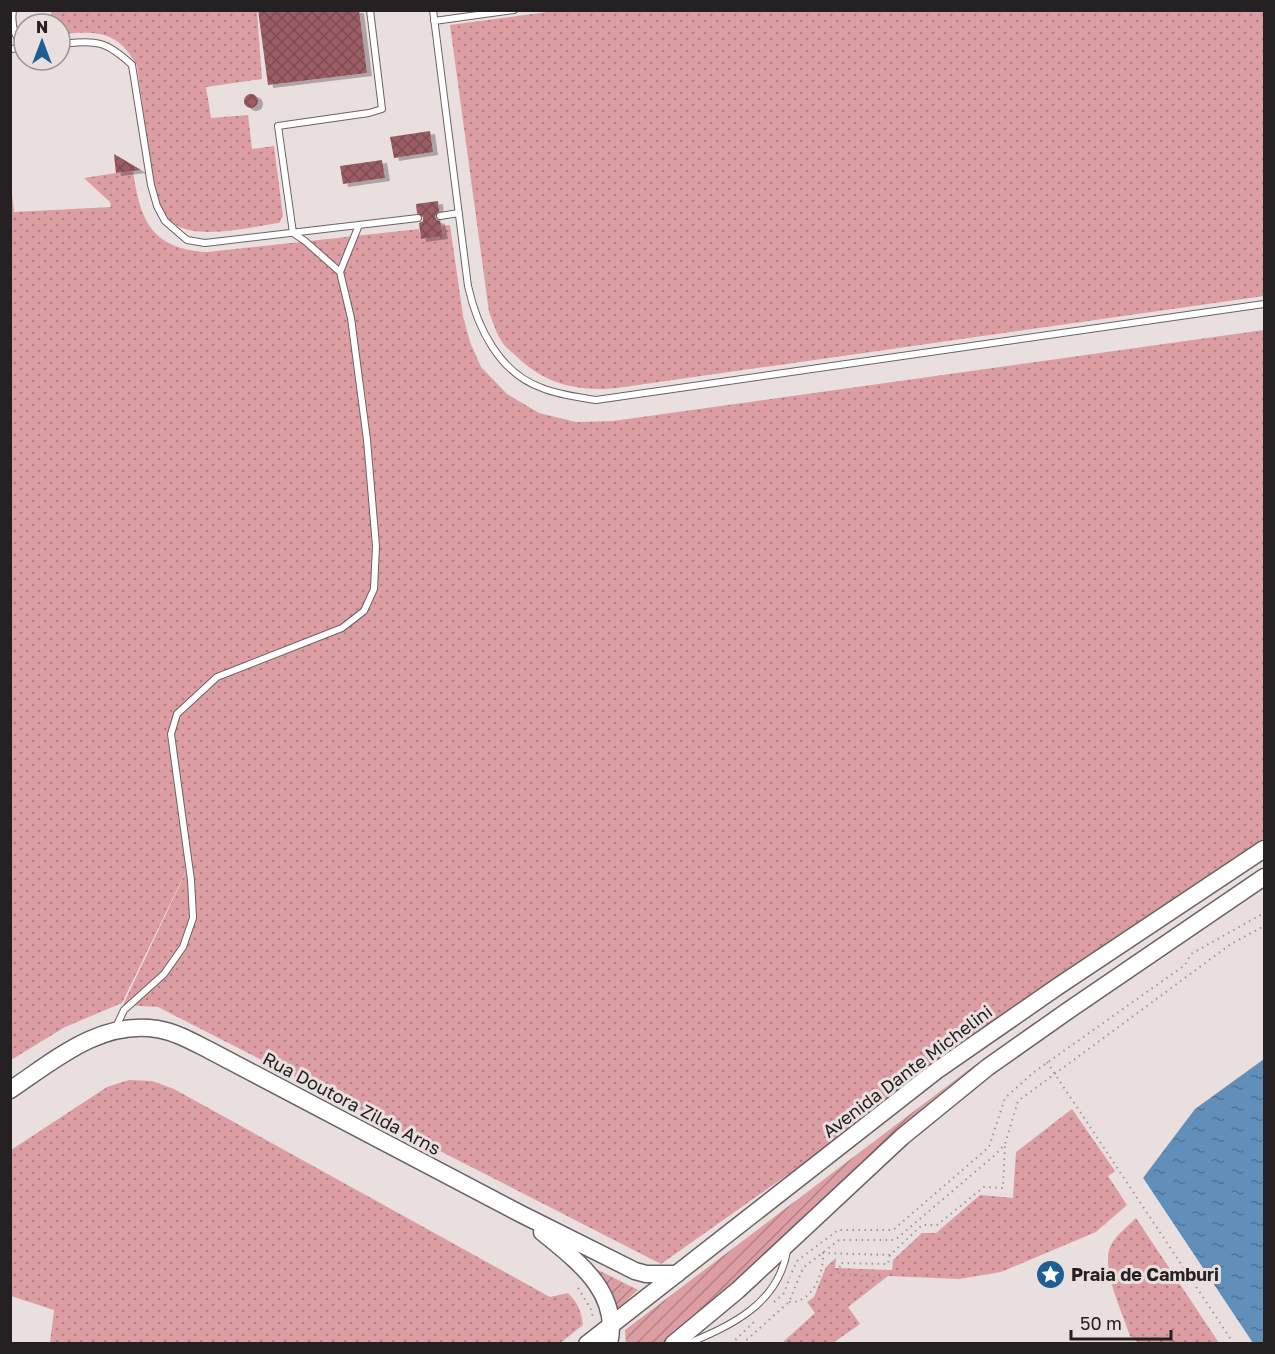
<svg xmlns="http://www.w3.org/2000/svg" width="1275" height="1354" font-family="'Golos Text',sans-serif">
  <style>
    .grass { fill: url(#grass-dots) }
    .garden { fill: url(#garden-furrows) }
    .water { fill: url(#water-ripples) }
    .pier { fill: #eadfdf }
    .building { fill: url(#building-cross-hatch); filter: url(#shadow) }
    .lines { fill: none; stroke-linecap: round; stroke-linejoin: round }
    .lane-casing { stroke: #6c6263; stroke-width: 8 }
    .secondary-casing { stroke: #6c6263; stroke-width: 19 }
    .path { stroke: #9e9696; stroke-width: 2; stroke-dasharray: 1.5 4.5; stroke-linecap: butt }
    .lane { stroke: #fff; stroke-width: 6 }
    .secondary { stroke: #fff; stroke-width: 16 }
    .labels { text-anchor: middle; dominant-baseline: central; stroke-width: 6; stroke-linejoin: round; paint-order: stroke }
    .street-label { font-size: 18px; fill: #252021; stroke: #eadfdf }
    .poi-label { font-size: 18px; font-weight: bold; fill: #252021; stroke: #eadfdf; text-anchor: start }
  </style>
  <defs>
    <pattern id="grass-dots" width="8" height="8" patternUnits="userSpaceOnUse" patternTransform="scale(1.5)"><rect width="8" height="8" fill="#dc9da3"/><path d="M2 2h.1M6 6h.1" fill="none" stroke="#b28084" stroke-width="1.8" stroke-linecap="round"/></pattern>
    <pattern id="garden-furrows" width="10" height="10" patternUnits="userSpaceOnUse" patternTransform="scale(1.5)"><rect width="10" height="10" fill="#dc9da3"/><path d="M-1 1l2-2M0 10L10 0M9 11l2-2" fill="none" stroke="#b28084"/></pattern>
    <pattern id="water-ripples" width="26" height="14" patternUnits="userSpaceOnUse" patternTransform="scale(1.5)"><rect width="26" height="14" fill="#628fb9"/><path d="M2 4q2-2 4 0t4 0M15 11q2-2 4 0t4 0" fill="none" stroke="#517496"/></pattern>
    <pattern id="building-cross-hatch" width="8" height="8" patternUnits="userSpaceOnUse" patternTransform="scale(1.5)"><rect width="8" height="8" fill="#9a5d63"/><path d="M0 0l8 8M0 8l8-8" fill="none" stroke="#7d4c51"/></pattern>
    <filter id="shadow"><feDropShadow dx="5" dy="3" stdDeviation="0" flood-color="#0004"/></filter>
  </defs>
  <rect width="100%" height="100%" fill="#eadfdf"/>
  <path class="grass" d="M51,11h206l5,68 -56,8 5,31 37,-3 4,34 22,-3 9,70 -4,7c-29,4 -82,18 -106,0 -9,-7 -13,-16 -18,-27l-18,-130c-19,-36 -40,-35 -77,-32v-10h-8z
    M554,11h710v285l-647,92c-39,4 -73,-4 -102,-33 -4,-4 -10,-8 -13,-13 -6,-9 -9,-20 -13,-30l-39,-287z
    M114,154l3,19 16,-2c7,50 19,78 74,81l212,-23 2,10 21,-4 -1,-9 9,-1 13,91 7,26 11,25 26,27 32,19 37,9 37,-1 651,-91v508l-603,426 -503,-257 -35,-2 79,-167 -80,165 -57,24 -54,33 -1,-883 4,35 97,-5 -1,-5 -26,-24 32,-5z
    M129,1080l23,1 22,8 376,208 18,-4c10,10 13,18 15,32l-24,19 -509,-1 4,-33 -43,-14v-146l96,-63z
    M1072,1109l43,62 -7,5 19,29 -31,27 -95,40 -42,7 -71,-3 -40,31 12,17 -27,19h-51l33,-30 -8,-11 7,-5 12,-30 10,-9 -1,10 57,2 1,-10 29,-27h14l44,-38 33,3 3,-46z
    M1136,1218l83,125h-80l-9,-7c-7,-22 -27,-63 -21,-86 4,-13 18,-23 27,-32z"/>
  <path class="garden" d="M1035,1022l3,5 -372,316h-40l-1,-13 342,-259z
    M596,1269l42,21 -22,20 -22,-38z"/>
  <path class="water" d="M1264,1059v284l-11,1 -110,-166 52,-69z"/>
  <path class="pier" d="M1142,1176l1,2 110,165 -4,1 -108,-164z"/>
  <path class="building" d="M258,10h101l8,63 -99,12z
    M244 101a7 7 0 1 1 14 0a7 7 0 1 1-14 0Z
    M430,131l3,21 -39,6 -4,-21z
    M114,154l27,16 -25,3z
    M382,160l3,18 -42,6 -3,-18z
    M438,201l1,10 -4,5 1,4 4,1 3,15 -22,3 -2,-16 4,-2v-4l-6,-4 -1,-9z"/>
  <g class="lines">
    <defs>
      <path id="lane" d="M13,10c-2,14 0,26 11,35
        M433,10l35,276c9,41 31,87 74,102 17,7 36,9 54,12l668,-96
        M434,21l80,-11
        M60,44c36,-3 44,-5 72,21l19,120 6,21 8,15 22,19 18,3 213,-25
        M10,49l14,-1
        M440,216l19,-3
        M340,272l19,-47
        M116,1027l8,-17 40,-36 19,-27 10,-29 -2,-38 -20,-146 6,-20 40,-37 125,-49 22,-17 10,-22 2,-43 -9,-106 -16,-122 -11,-46 -35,-31 -12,-8 -15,-107 91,-13 13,-4 -12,-99
        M687,1344c45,-19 91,-40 100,-93"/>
      <path id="secondary" d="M10,1090c45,-30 90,-70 147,-61 19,3 36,13 52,21l312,164 114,57 11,3h31
        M542,1232c35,29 79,60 67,112
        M587,1344l349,-273 121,-84 207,-138
        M673,1344l65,-54 164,-153 86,-70 81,-57 195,-133"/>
    </defs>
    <use href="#lane" class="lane-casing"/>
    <use href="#secondary" class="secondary-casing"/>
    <path class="path" d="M44,10l1,14
      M1047,1062l187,282
      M792,1272l5,-11 41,-31h55l96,-83 16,-49 29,-26 151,-107 6,-11 73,-41
      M881,1278l-42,-5 1,-10 48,1 2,-9
      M578,1288l14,23 1,9
      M619,1292l8,-9
      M774,1302l10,-9 6,-16
      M789,1302c24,1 35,-29 34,-49l67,2 32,-30h15l47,-38 19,1 2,-43
      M10,1343l2,1
      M731,1344l26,-25
      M742,1344l47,-42 14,-34 36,-28h56l100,-85 10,-11 13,-43 213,-157 33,-18"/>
    <use href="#lane" class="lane"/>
    <use href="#secondary" class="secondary"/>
  </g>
  <defs>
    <symbol id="sight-disc" viewBox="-11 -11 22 22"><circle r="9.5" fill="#1d5f94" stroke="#eadfdf"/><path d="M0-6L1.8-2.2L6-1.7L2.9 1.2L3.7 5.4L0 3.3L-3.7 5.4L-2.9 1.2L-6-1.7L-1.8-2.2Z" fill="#fff"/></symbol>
  </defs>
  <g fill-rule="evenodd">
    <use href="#sight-disc" x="1034" y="1258" width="33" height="33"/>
  </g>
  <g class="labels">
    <g class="street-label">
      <text transform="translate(907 1071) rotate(-37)">Avenida Dante Michelini</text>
      <text transform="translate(352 1103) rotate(28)">Rua Doutora Zilda Arns</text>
    </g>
    <g class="poi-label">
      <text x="1071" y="1274">Praia de Camburi</text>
    </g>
  </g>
  <rect width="1275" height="1354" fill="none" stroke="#252021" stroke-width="24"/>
  <g transform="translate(42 42)"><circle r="28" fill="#eadfdf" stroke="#9b9393" stroke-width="1.5"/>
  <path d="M0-4.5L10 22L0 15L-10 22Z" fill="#1d5f94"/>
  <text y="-9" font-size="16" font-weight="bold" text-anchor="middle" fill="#252021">N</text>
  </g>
  <path d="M1071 1330v9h100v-9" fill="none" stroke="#252021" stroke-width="3"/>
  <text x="1080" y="1330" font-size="18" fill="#252021" stroke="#eadfdf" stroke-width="4.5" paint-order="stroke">50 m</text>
</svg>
